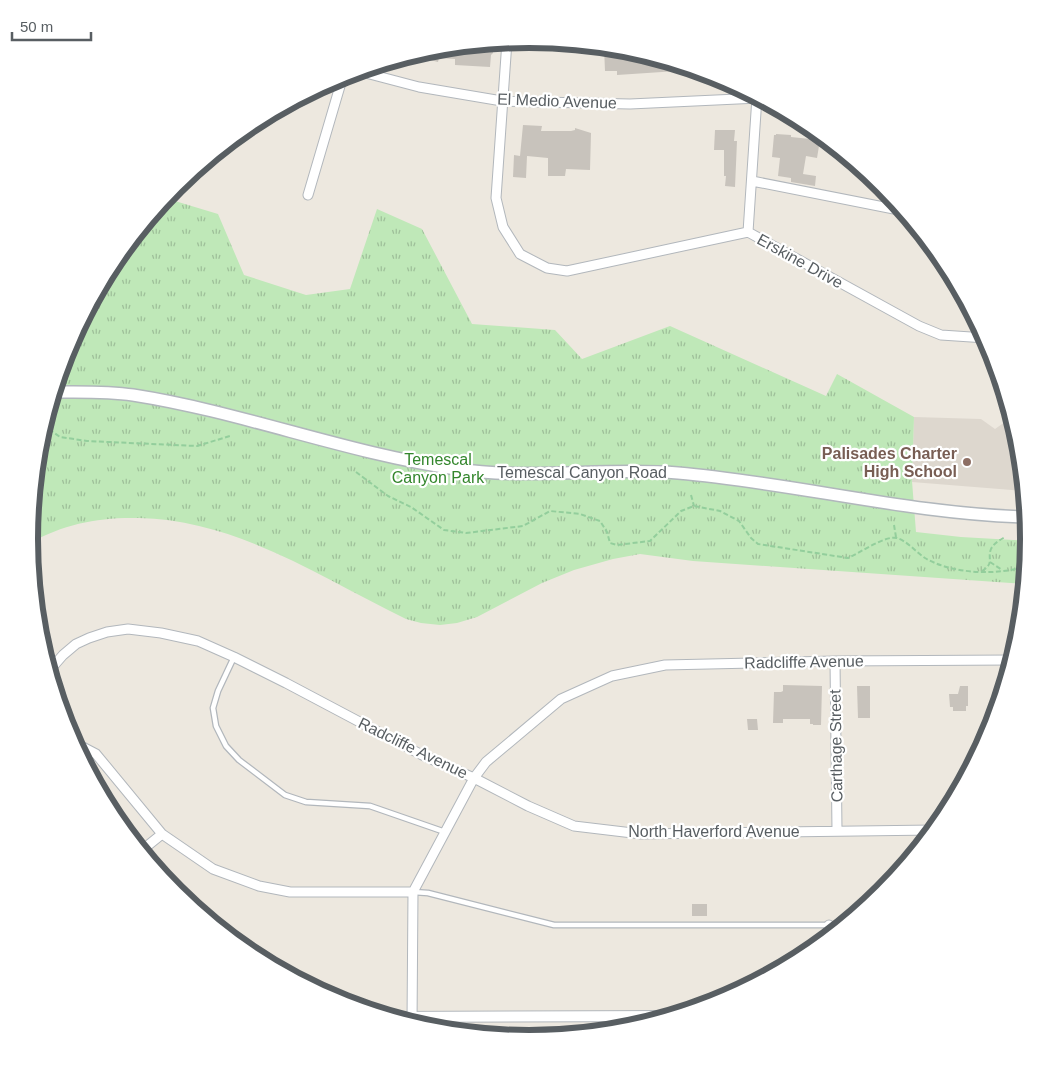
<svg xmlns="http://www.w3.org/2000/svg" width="1058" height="1079" viewBox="0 0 1058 1079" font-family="Helvetica,sans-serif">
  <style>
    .education { fill: #ddd7ce }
    .park { fill: url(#park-tufts) }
    .building { fill: #c8c3bc }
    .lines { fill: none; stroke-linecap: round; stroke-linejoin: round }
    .service-casing { stroke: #b2b7bc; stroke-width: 7 }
    .minor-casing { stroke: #b2b7bc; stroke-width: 11 }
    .tertiary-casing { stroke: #b2b7bc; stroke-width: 12 }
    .secondary-casing { stroke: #b1b7bc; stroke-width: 14 }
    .path { stroke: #93ce9c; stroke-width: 2; stroke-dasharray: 5 2.5; stroke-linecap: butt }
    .service { stroke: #fff; stroke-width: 4.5 }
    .minor { stroke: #fff; stroke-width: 9 }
    .tertiary { stroke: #fff; stroke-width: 10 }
    .secondary { stroke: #fff; stroke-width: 11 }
    .education-dot { fill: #8d6e63; stroke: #fff; stroke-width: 2 }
    .labels { text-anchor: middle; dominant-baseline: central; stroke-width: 4.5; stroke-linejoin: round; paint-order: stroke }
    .street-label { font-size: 16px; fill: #585e62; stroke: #fff }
    .education-label { font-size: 16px; font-weight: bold; fill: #785e54; stroke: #fff; text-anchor: end }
    .park-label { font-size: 16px; fill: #33862c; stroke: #fff }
    .rim { fill: none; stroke: #585e62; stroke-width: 6 }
  </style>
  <defs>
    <pattern id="park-tufts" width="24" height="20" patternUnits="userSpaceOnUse" patternTransform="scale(1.25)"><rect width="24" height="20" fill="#bfe8b8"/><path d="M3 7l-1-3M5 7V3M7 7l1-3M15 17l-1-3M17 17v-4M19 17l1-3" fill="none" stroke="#9ebf99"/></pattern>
  </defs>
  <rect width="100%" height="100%" fill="#ede8df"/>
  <path class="education" d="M914,417l67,2 14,10 17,-12 8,25 5,49 -113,-9z"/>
  <path class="park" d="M165,198l53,16 26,61 62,20 44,-6 27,-80 45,20 50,95 83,6 27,29 88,-33 156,70 11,-22 77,43 -2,64 4,51 45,5 68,4 -4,43 -332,-23 -53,-7 -27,5 -39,11 -32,13 -65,34 -20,6 -17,2 -19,-2 -15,-4c-86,-42 -169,-99 -267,-101 -41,-1 -74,6 -110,25l9,-101 29,-94 46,-87z"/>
  <path class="building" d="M492,43l1,10 -2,2 -1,12 -35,-2v-6l-16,-1 -1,4 -28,-7 22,-6z
    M604,47l23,2 50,15v7l-60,4v-4h-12z
    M523,125l19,1 -1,5h30l4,-1v-2l16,5 -1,37 -24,-1 -1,7h-17v-18l-21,-2 -1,22 -13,-1 1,-22 6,1z
    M715,130h20l-1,11h3l-2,46 -10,-1 1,-10h-2v-26h-10z
    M776,134l15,1v2l29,3 -3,18 -11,-2 -3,18 13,2 -1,10 -24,-4v-4l-13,-2 2,-18 -8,-1 2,-22h2z
    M783,685l39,1 -1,39h-8v-1h-3v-5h-27v4h-10l1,-31h7l2,-1z
    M857,686h13v32h-12z
    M960,686h8v20h-2v5h-13v-4h-3l-1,-13h9z
    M747,719h10l1,11h-10z
    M692,904h15v12h-15z"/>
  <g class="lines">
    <g class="service-casing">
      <path id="service" d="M234,657l-16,34 -5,17 3,18 10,20 13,14 46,35 21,7 64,4 75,26
        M413,892l15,1 126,32h275"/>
    </g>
    <g class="minor-casing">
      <path id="minor" d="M507,41l-11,157 7,29 17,27 27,14 20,3 181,-39 171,94 22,9 45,3
        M358,71l61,16 83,14 128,3 129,-6
        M752,181l152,30
        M308,195l35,-119
        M748,232l9,-135
        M835,661l2,169
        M49,671l14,-16 13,-11 13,-6 18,-6 21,-3 33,4 37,8 36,16 52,26 136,72 52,23 54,28 46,20 67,8 293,-4
        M73,742l23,12 66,80 51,35 46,17 31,6h123
        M141,851l21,-17
        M829,937v-12
        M412,1024l1,-132 61,-114 12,-16 75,-63 51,-23 53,-11 170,-4 178,-1"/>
    </g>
    <g class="tertiary-casing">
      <path id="tertiary" d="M387,1017l287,-1"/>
    </g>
    <g class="secondary-casing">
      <path id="secondary" d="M54,392c25,0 53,-1 79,3 109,17 213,58 323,74 73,11 149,-2 222,4 117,10 232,41 349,44"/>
    </g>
    <path class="path" d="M43,425l17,12 27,4 110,5 33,-10
      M356,472l32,24 23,11 33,23 22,3 57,-7 27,-15 30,3 20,7 7,11 3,11 7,2 33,-4 31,-30 13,-5 26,5 19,10 12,17 7,6 90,14c12,-5 37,-23 49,-20 10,3 19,14 28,20 27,16 72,18 102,8
      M691,495l3,11
      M894,525l2,12
      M990,562l12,8
      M982,571c13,-8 5,-12 9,-22 3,-6 9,-9 14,-12"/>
    <use href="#service" class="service"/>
    <use href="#minor" class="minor"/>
    <use href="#tertiary" class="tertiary"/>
    <use href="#secondary" class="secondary"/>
  </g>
  <circle class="education-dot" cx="967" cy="462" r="5"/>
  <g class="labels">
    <g class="street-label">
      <text transform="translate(557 101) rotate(2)">El Medio Avenue</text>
      <text transform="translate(800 261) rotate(29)">Erskine Drive</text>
      <text x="582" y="472">Temescal Canyon Road</text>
      <text transform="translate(804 662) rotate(-1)">Radcliffe Avenue</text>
      <text transform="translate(836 746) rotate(-91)">Carthage Street</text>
      <text transform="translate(413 748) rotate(26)">Radcliffe Avenue</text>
      <text x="714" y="831">North Haverford Avenue</text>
    </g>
    <g class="education-label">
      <text x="957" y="453">Palisades Charter<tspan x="957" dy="18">High School</tspan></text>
    </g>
    <g class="park-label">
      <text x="438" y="459">Temescal<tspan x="438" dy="18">Canyon Park</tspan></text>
    </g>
  </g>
  <path d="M0 0H1058V1079H0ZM38 539a491 491 0 1 1 982 0a491 491 0 1 1-982 0Z" fill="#fff" fill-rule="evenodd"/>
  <path class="rim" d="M38 539a491 491 0 1 1 982 0a491 491 0 1 1-982 0Z"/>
  <path d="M12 32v8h79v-8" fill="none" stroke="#585e62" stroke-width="2.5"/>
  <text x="20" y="32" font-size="15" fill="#585e62" stroke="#ffffff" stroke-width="4" paint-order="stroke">50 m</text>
</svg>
